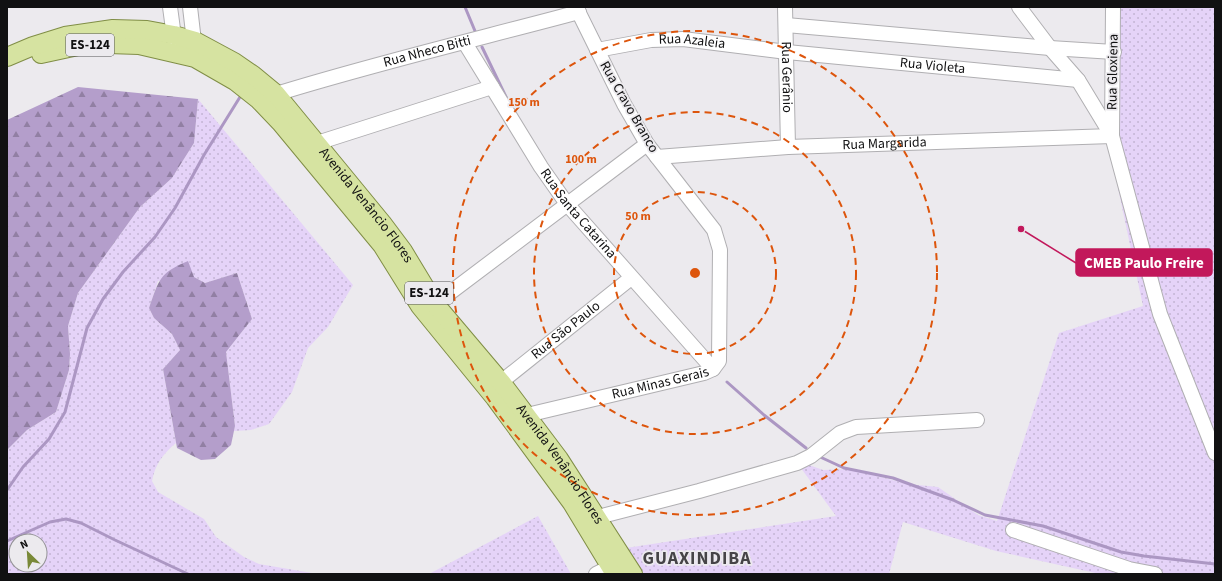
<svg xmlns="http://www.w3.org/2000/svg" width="1222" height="581" viewBox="0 0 1222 581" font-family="'Source Sans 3',sans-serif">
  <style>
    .grass { fill: url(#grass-dots); fill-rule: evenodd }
    .forest { fill: url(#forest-firs) }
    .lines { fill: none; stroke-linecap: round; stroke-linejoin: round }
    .stream { stroke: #ac97c3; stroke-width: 3 }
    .minor-casing { stroke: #b0afb2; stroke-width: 16 }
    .major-casing { stroke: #808e46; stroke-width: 20 }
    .minor { stroke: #fff; stroke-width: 14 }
    .major { stroke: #d6e3a1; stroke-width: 18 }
    .ring { fill: none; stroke: #dd550c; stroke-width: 2; stroke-dasharray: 7 5 }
    .labels { text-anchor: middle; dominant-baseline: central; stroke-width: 3.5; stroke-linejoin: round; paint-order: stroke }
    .shield { fill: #eceaee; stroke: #535254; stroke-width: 1 }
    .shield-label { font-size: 13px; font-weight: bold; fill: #111112 }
    .street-label { font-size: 14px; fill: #111112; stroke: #eceaee }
    .district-label { font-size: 18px; font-weight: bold; letter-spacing: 1px; fill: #464447; stroke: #eceaee }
    .centre { fill: #dd550c; stroke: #eceaee; stroke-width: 2 }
    .ring-label { font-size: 12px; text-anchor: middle; font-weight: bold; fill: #dd550c; stroke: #eceaee; stroke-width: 3.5; stroke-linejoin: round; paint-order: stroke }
    .leader { fill: none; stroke: #c2185b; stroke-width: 1.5 }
    .callout-dot { fill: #c2185b; stroke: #eceaee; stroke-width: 1.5 }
    .callout { fill: #c2185b; stroke: #c2185b; stroke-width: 1.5 }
    .callout-label { font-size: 15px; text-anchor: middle; font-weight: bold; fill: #fff }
  </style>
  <defs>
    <pattern id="grass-dots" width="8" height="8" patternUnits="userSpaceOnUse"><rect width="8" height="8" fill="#e5d3f8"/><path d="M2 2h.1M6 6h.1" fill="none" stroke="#c3b4d4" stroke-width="1.8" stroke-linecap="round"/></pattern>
    <pattern id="forest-firs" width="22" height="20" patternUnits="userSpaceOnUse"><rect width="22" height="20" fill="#b49ecb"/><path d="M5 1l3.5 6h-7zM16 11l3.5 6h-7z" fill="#917fa3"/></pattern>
  </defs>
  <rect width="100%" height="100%" fill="#eceaee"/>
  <path class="grass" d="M1106,7h109v567h-115l-104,-23 -93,-29 -14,52h-247l-16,-26 210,-32 -41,-56 28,10 26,-1 59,15 30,3 40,28 19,6 62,-188 84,-27 -32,-151z
    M198,99l155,186 -25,42 -20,21 -16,44 -23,32 -18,6 -17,1 1,-5 -9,-74 26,-33 -15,-46 -32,10 -11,-6 -36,4 -9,27 5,10 18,16 8,16 -17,19 13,74c-13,11 -21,21 -24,38l6,11 46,27 12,18 28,20 15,7 59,10h-311v-124l20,-20 29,-18 13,-42 1,-16 -2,-28 10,-33 62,-86 32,-29 22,-35zM16,541h24v24h-24z
    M538,516l33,58h-142z"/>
  <path class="forest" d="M78,87l120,12 -4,44 -22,35 -32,29 -62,86 -10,33 2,28 -1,16 -13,42 -29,18 -20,20v-330z
    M188,261l6,16 11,6 32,-10 15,46 -26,33 9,74 -4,19 -16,14 -14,1 -24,-12 -14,-79 17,-19 -8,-16 -18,-16 -5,-10c10,-28 10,-35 39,-47z"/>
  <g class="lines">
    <path class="stream" d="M465,7l10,24
      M482,47l25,52
      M727,382l37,33 42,33
      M818,456l26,12 49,10 60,22 32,15 58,11 78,26 23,4 71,8
      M7,490l16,-23 26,-28 16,-27 22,-84 16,-29 20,-27 32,-35 20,-29 29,-53 36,-58
      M7,541l43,-19 16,-3 15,4 34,17 73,34"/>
    <g class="minor-casing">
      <g id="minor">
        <path d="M170,7l5,37"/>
        <path d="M190,7l5,43"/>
        <path id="s1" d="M785,7l3,140"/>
        <path d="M1019,7l31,41 28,32 34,56"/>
        <path d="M1113,7l-1,129 48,178 55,139"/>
        <path d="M786,25l264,23 64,4"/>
        <path id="s2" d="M465,43l76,124 26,37 146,165"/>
        <path id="s3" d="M597,50l54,-10 32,-1 104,13 291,28"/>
        <path id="s4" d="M276,94c100,-31 202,-55 303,-82"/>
        <path d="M317,143l175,-56"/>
        <path id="s5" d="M657,157l131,-10 324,-11"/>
        <path d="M435,304l212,-160"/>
        <path id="s6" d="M501,382l130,-104"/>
        <path id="s7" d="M527,415l177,-42 9,-4 6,-8 1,-111 -6,-20 -67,-86 -23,-40 -48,-97"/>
        <path d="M598,517l101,-26 98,-28 14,-7 29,-23 16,-6 121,-7"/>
        <path d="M1013,530l116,39 26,5"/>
        <path d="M596,574l14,-7"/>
      </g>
    </g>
    <g class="major-casing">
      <g id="major">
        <path d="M41,54l37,-8 30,-2 31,1 56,13 40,23 24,19 22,23 101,122 38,61 75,92 77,105 43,71"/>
        <path id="s8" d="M7,57l26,-11 32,-10 48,-7 34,1 27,5 21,6 39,21 19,13 23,19 106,129 21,28 32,53 66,78 58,77 74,115"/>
      </g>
    </g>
    <use href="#minor" class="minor"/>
    <use href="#major" class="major"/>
  </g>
  <g class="ring">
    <circle cx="695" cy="273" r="81"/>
    <circle cx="695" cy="273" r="161"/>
    <circle cx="695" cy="273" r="242"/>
  </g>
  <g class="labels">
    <g class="shield">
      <rect x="66" y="34" width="48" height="22" rx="3"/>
      <rect x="405" y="282" width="48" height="22" rx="3"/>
    </g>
    <g class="shield-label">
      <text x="90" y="45">ES-124</text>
      <text x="429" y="293">ES-124</text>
    </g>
    <g class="street-label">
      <text stroke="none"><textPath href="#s3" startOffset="96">Rua Azaleia</textPath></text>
      <text stroke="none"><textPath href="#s4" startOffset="157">Rua Nheco Bitti</textPath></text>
      <text stroke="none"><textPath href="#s3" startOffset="338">Rua Violeta</textPath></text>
      <text transform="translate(1113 72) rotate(-89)">Rua Gloxiena</text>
      <text stroke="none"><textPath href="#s1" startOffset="70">Rua Gerânio</textPath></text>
      <text transform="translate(629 107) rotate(60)">Rua Cravo Branco</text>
      <text stroke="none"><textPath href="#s5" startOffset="228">Rua Margarida</textPath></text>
      <text stroke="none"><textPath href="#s8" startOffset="434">Avenida Venâncio Flores</textPath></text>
      <text stroke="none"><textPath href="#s2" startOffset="205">Rua Santa Catarina</textPath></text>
      <text stroke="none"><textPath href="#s6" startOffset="83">Rua São Paulo</textPath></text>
      <text stroke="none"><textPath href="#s7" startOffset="137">Rua Minas Gerais</textPath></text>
      <text stroke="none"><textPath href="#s8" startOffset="758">Avenida Venâncio Flores</textPath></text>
    </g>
    <g class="district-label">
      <text x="697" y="558">GUAXINDIBA</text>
    </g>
  </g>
  <circle cx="695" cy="273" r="6" class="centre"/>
  <g class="ring-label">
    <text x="524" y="106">150 m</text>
    <text x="581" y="163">100 m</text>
    <text x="638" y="220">50 m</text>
  </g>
  <path class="leader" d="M1021 229L1076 263"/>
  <circle class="callout-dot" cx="1021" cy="229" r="4"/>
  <rect class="callout" x="1076" y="249" width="136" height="27" rx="4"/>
  <g class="callout-label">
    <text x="1144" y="268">CMEB Paulo Freire</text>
  </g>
  <rect width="1222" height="581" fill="none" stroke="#111112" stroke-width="16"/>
  <g transform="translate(28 553) rotate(335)"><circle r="19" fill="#eceaee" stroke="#949396"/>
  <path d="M0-3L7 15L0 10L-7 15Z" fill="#798937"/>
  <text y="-6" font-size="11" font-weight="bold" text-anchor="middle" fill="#111112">N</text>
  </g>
</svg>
